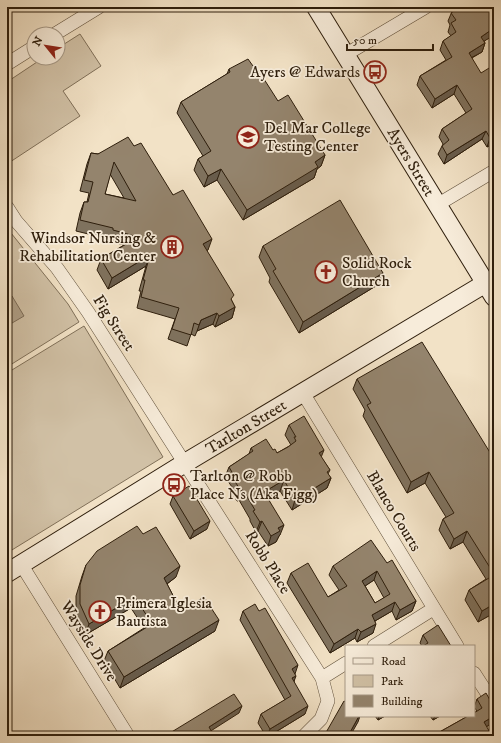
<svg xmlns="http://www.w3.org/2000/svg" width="501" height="743" viewBox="0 0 501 743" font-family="'IM FELL DW Pica',serif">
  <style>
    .green { fill: #d1c1a6; stroke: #807059 }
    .water { fill: #af9f87; stroke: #7b6b56 }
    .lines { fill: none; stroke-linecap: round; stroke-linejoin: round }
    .street-casing { stroke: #5f4f3a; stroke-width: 14 }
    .secondary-casing { stroke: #2e1e0c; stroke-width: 20 }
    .street { stroke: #f7ecda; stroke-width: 13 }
    .secondary { stroke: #f7ecda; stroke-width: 18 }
    .wall { fill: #7f725e; stroke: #2e1e0c; fill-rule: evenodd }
    .shaded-wall { fill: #685c4c; stroke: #2e1e0c }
    .building { fill: #94846d; stroke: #2e1e0c; fill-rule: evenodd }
    .labels { text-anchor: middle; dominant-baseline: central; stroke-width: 3.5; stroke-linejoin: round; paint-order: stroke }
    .poi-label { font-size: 16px; fill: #2e1e0c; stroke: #f7ecda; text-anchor: start }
    .street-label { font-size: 16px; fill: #2e1e0c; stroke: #f7ecda }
  </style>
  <rect width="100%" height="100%" fill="#f2e2c6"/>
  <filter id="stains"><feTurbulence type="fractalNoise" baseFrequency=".005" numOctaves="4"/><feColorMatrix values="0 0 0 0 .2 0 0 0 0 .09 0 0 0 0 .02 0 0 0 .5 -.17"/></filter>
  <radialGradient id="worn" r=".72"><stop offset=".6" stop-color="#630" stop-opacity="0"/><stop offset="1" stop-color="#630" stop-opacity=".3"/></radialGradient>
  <path class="green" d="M80,34l21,32 -38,25 17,25 -73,48v-82l36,-24h15v-10z
    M7,228l61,76 11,18 -72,45z
    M84,326l79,131 -156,96v-180z"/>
  <path class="water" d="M7,295l5,1 12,20 -17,10z"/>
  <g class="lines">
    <g class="street-casing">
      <path id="street" d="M55,34l44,-27
        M345,55l81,-48
        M7,64l27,-17
        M437,205l57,-34
        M7,207l9,14 41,47 31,44 234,366
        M303,393l154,253
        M21,564l107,172
        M374,646l59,-37
        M474,673l20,31
        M304,736l17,-17 7,-18 -6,-23 24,-15"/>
    </g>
    <g class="secondary-casing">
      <path id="secondary" d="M316,7l178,290
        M7,573l178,-110 301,-180"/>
    </g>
    <use href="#street" class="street"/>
    <use href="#secondary" class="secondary"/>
  </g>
  <path class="wall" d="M494,7v28l-10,6 1,2 -3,9 -10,6 22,85 -7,4 -5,-8 -38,25 -6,-10 5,-10 -4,-7 3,-8 24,-16 -12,-19 -22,14 -15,-23 3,-9 26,-16 -6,-10 3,-9 8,-5 -3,-4 2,-7 -2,-4 5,-12 13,1z
    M229,69l49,32 47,54 -4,11 -4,3 -3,9 -71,42 -26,-40 -13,7 -10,-17 4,-11 5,-3 -26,-43 4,-11 46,-28z
    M134,146l39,49 35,55h-2l29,57 -3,11 -17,9 -2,-3 -16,7 -2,5 -4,-2 -4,12 -19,-7 7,-20 -38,-11 4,-17h-2l7,-25 -38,23 -11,-19 4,-11 23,-14 -15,-4v-2l-33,-8 4,-18 4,-11h3l2,-9 -9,-2 7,-27 4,-11 7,1zM110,174l14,24 -19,-4z
    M263,246l120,27 -4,11 -80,49 -30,-51 1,-4 -11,-21z
    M357,379l137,80v154l-16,9 -13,-22 4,-10 17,-11 -23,-37 -13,7 -11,-19 4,-11 3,-2 -21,-34 -18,10 -44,-77 2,-6 -12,-21z
    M289,425l32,32 9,13 -2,4 3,4 -4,10 -35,22 -12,-19 -12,6 12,38 -1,1 -3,6 -8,4 -10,-15 -2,1 -6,-11v-2l-11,-19 -2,1 -7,-11 2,-3 -7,-10 4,-10 20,-13 2,-6 22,2 4,3 14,-8 -6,-10z
    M173,496l34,33 -17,10 -20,-35z
    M387,563l29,38 -4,10 -16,9 -4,-9 -17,10 -2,12 -16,9 -2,-4 -25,15 -43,-70 4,-10 37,24 11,-7 -10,-15 4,-9zM374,580l10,18 -9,5 -10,-17z
    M86,565l90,12 -9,7 14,27 34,20 -95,57 -16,-27 4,-10 36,-23 -13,-20 -46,27 -9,-20v-19l6,-20z
    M243,611l52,63 -1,8 11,32 -36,22h-3l-8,-13 3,-9 24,-14 -45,-80z
    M423,635l28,11h-29l-2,-3z
    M477,699l17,23 -8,5 6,9h-56v-2l41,-23 -3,-4z
    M375,716h10l-7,4z
    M430,716h10l-7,4z"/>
  <path class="shaded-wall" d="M494,28v7l-16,10 3,-8z
    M485,43l-3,9 -17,9 4,-8z
    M457,85l-3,9 -22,14 3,-9z
    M486,131l-4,8 -38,25 3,-9z
    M494,136v7l-7,4 3,-9z
    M325,155l-4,11 -4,3 -3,9 -71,42 4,-10 68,-48z
    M221,169l-4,11 -13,7 4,-11z
    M212,239l-4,11 -9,5 4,-11z
    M150,255l-4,11 -38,23 4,-11z
    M383,273l-4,11 -80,49 4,-11z
    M235,307l-3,11 -17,9 4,-11z
    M217,313l-4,11 -16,7 4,-11z
    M324,450l-4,10 -1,-7z
    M429,472l-4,11 -18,10 4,-11z
    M331,478l-4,10 -35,22 3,-10z
    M284,480l-4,11 -20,11 4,-10z
    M243,490l-4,10 -2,1 4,-10z
    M210,521l-3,8 -17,10 4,-8z
    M262,521l-4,10 -2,1 4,-10z
    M284,525l-4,10 -1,1 -3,6 -8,4 3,-10 7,-8z
    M467,531l-4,11 -13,7 4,-10z
    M180,566l-4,11 -16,12 4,-11z
    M377,571l-3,9 -15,10 3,-9z
    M135,597l-4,11 -46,27 4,-11z
    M416,601l-4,10 -16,9 4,-10z
    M395,602l-3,9 -24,14 4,-10z
    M494,604v9l-16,9 4,-11z
    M219,620l-4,11 -95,57 4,-11z
    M376,624l-3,9 -16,9 4,-10z
    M358,629l-3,9 -25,15 4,-9z
    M298,665l-3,9 -6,3 3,-8z
    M296,676l-3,8 -1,-6z
    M242,706l-3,7 -33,21 3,-7z
    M308,706l-3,8 -36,22h-2l3,-7z
    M359,716h1l-2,6 -8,14h-2z
    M379,716h6l-7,4z
    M435,716h5l-7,4z
    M494,716v6l-13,8 3,-8z"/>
  <path class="building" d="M457,7h8l1,3 5,-3h23v21l-13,9 4,6 -16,10 12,20 13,-8v71l-4,2 -4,-7 -39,24 -5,-9 7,-6 -7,-11 30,-20 -15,-24 -22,14 -15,-23 32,-19 -9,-16 13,-9 -5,-9 5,-3 -5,-7 3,-2 -1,-2z
    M248,59l5,7 2,-1 23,36 10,-6 37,60 -10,7 3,5 -71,43 -26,-41 -13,7 -10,-17 13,-8 -30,-49 49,-30 -1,-3z
    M128,137l6,9 7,-3 32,52 10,-5 29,49 -9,5 31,51 -3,4 4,8 -16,9 -2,-3 -16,7 -2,5 -5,-2 -3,12 -19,-6 7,-21 -38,-11 4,-17h-2l7,-25 -38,23 -11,-19 37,-22 -25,-7v-2l-33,-8 4,-18h4l5,-20 -9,-2 7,-27 7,1zM114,162l22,39 -31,-7z
    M340,200l43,73 -80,49 -30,-51 3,-2 -13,-23z
    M422,342l72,117v115l-27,-43 -13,8 -11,-20 11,-6 -25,-41 -18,10 -44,-77 4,-2 -14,-24z
    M304,416l20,34 -5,3 11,17 -3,2 4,6 -36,22 -11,-20 -20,12 20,33 -6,3 2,3 -9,5 -9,-15 -2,1 -7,-11 2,-1 -12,-20 -2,1 -7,-11 2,-1 -7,-12 24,-16 -2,-3 15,-9 7,11 2,-1 2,4 11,-6 8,-6 -2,-4h2l-7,-12z
    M189,486l21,35 -16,10 -21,-35z
    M137,526l6,8 13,-7 24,39 -16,12 17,33 23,-14 15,23 -95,57 -16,-26 44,-27 -17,-27 -46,27 -9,-20v-19l6,-20 11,-14z
    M371,540l16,23 5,-3 24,41 -16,9 -5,-8 -23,13 4,9 -15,8 -3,-3 -24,15 -43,-71 17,-10 20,34 19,-11 -14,-20zM377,571l13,23 -15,9 -13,-22z
    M494,575v29l-12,7 -13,-21z
    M255,604l4,7 6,-3 33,57 -6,4 4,7 -4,2 16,28 -38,23 -9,-15 30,-18 -48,-85z
    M438,625l13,21h-28l5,-3 -5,-8z
    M486,693l8,14v9l-10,6 8,14h-54l-2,-2 32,-18h6v-3l8,-5 -5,-9z
    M234,694l8,12 -33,21 5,9h-49z
    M344,701l2,1v14h13l-11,20h-24z"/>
  <defs>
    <g id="bus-ring" transform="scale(1.15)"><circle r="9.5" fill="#f7ecda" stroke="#8f2418" stroke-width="1.5"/><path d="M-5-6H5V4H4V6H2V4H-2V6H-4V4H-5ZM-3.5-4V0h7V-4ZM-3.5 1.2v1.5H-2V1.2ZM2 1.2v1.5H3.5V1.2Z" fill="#8f2418"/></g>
    <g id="university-ring" transform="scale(1.15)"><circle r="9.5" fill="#f7ecda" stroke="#8f2418" stroke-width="1.5"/><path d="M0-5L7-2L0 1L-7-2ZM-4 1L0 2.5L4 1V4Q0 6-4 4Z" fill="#8f2418"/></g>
    <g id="building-ring" transform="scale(1.15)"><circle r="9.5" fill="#f7ecda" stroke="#8f2418" stroke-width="1.5"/><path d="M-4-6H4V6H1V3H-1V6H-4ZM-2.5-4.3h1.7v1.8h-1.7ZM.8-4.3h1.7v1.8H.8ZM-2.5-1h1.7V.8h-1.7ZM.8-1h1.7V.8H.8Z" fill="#8f2418"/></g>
    <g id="church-ring" transform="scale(1.15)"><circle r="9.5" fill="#f7ecda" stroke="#8f2418" stroke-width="1.5"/><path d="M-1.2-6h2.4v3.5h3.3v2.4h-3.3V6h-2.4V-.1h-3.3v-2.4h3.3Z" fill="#8f2418"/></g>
  </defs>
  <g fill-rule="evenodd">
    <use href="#bus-ring" x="375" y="72"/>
    <use href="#university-ring" x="248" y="137"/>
    <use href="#building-ring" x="172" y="247"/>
    <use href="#church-ring" x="326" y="272"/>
    <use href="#bus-ring" x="174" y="485"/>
    <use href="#church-ring" x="100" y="612"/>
  </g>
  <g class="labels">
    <g class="poi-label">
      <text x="360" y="72" text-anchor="end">Ayers @ Edwards</text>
      <text x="264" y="128">Del Mar College<tspan x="264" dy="18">Testing Center</tspan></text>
      <text x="156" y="238" text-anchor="end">Windsor Nursing &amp;<tspan x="156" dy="18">Rehabilitation Center</tspan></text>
      <text x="342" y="263">Solid Rock<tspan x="342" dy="18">Church</tspan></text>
      <text x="190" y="476">Tarlton @ Robb<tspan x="190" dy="18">Place Ns (Aka Figg)</tspan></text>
      <text x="116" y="603">Primera Iglesia<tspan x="116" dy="18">Bautista</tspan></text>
    </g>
    <g class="street-label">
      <text transform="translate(411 162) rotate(59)">Ayers Street</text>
      <text transform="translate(114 323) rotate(57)">Fig Street</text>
      <text transform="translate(246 427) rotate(-31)">Tarlton Street</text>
      <text transform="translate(394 511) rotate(59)">Blanco Courts</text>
      <text transform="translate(268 562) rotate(58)">Robb Place</text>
      <text transform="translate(89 641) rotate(58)">Wayside Drive</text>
    </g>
  </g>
  <rect width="501" height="743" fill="none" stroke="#f2e2c6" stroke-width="24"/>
  <rect x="8" y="8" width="485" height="727" fill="none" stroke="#2e1e0c" stroke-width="2"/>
  <rect x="12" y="12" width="477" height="719" fill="none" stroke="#2e1e0c"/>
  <rect x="345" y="645" width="130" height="72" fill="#f7ecda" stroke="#a79a88"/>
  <rect x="353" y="658" width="20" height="6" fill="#f7ecda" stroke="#a79a88"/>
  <text x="381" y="665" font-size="12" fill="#2e1e0c">Road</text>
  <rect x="353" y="675" width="20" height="12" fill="#d1c1a6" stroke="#a79a88"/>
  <text x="381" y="685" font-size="12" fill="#2e1e0c">Park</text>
  <rect x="353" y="695" width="20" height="12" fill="#94846d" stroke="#a79a88"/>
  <text x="381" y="705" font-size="12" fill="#2e1e0c">Building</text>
  <g transform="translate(46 46) rotate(300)"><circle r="19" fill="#f7ecda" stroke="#a79a88"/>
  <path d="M0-3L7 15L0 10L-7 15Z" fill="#8f2418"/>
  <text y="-6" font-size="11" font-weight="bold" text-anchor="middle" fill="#2e1e0c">N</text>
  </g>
  <path d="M347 44v6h86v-6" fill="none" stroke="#2e1e0c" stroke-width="2"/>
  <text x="353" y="44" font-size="12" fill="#2e1e0c" stroke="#f7ecda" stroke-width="3" paint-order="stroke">50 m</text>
  <rect width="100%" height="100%" filter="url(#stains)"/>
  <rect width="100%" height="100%" fill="url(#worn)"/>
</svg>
